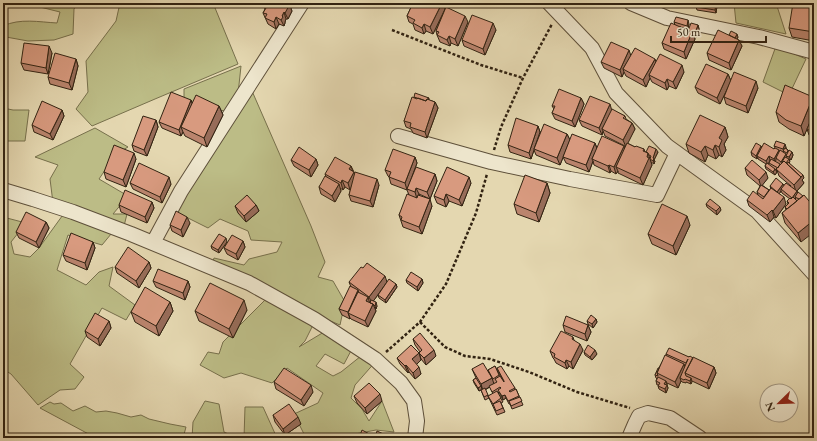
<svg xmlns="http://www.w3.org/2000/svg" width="817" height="441" viewBox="0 0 817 441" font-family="'EB Garamond',serif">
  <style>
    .green { fill: #bcbc86; stroke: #77704c }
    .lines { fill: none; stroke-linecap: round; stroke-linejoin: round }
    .street-casing { stroke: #5e503a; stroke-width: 16 }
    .path { stroke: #322312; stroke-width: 2.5; stroke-dasharray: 3 2; stroke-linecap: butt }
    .street { stroke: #ede5cc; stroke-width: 14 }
    .wall { fill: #ba846d; stroke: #322312 }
    .shaded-wall { fill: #976c59; stroke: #322312 }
    .building { fill: #d89a7f; stroke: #322312 }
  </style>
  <rect width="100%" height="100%" fill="#e4d7b0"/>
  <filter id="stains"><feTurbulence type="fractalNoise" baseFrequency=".005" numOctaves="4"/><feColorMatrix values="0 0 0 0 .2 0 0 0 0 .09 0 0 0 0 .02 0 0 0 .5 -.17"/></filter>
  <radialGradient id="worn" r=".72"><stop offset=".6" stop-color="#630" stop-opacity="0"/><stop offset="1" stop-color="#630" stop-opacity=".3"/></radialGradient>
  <path class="green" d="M24,3h54l-4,6 -1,25 -19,6 -26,1 -22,-4 -2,10h-1v-21c17,-8 36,-4 54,-3l3,-11z
    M120,3h93l25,61 -83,35 -63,27 -16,-17 12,-17 -2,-31 30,-40z
    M734,3h42l10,31 -50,-11z
    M776,46l30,13 -17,36 -26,-13z
    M241,66l-3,28 -11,18 -31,-10h-12v-13z
    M252,91l59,135 14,36 -7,15 15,4 12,21 -5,23 -130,-54 4,-13 30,7 5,-6 28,-7 5,-10 -31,-2 -3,-9 -28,-12 -12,9 -32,-16z
    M3,108l10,2h16l-4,31h-22z
    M95,128l33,19 -12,7 -17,25 29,17 -15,18h14l-3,12 -8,2 -14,17 -34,-10 -11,35 29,15 13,-13 14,-5 -4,19 26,19 -9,15 -24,-12 -32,56 14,13 -9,12 -15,1 -22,15 -27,-31 -8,-5v-152l23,6 -15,19 3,12 16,3 9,-9 26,-36 -12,-9 -3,-24 8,-14 -23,-8z
    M270,295l44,28 -9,18 -6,6 30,-18 24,18 -9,17 -19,-10 -9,12 17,10 8,-4 20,-16 16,4 -22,25 -4,13 11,11 7,12 13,-20 12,31 -18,-2 -21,4 -1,4h-48l-12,-24 24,-11 5,-10 -36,-25 -15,15 -31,-10 -17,5 -24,-13 8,-13 11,2 4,-12z
    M205,401l14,3 5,28 13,6h-45l1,-16z
    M50,402l4,2 7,-1 12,8 12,-5 11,6 10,-1 11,2 14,4 10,-2 8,4 21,5 16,3 -3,11h-87l-56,-30z
    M245,407h18l14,31h-33z"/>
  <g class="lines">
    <g class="street-casing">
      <path id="street" d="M549,3l43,45 24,45 51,53 90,65 57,63
        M631,3l36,15 92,19 55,15
        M398,136l93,26 79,17 87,16 20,-42
        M3,190l30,9 40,13 58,22 118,49 65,36 61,40 26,24 13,18 3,20 -2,17
        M153,243l28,-52 121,-188
        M629,438l6,-14 4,-8 9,-3 22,5 30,20"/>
    </g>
    <path class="path" d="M392,30l89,35 42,13
      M494,150l7,-23 22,-49 29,-54
      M420,322l25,25 20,9 25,3 39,13 48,20 53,16
      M386,352l34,-30 26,-38 30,-71 11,-39"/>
    <use href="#street" class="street"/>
  </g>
  <path class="wall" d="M413,3h30l2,6 23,13 -10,24 -7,-3 -1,3 -10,-4 -3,-7 -1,-4 9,-22 -12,25 -7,-3 -2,3 -9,-4 -2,-6 -4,-2 -2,-6z
    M683,3h33l1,3 -1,7 -19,-3 -1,-3v-3l-13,1z
    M814,5v36l-22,-4 -3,-9z
    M264,7l27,2 1,2 -4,8h-2l-1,3v1l-1,3 -5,-2 -3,5 -8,-5 -5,-11 2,-4z
    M674,22l15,2 -1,5 -8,-2 8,3 10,-5 1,4 -2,8 -3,-2 1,4 -9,20 -22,-10 -2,-6 13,-18z
    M496,30l-11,25 -21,-9 -2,-6z
    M729,35l9,2 -1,2 5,7 -11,24 -22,-10 -2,-7z
    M52,53l-4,21 -24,-4 -3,-7z
    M631,55l53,17 -8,17 -7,-3 -2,4 -15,-8 -2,-4 -4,9 -20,-11 -2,-4 -2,5 -18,-9 -3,-6z
    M76,59l2,7 -6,24 -22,-6 -2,-7z
    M728,74l3,7 27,7 -10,25 -22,-9 -2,-7 5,-12 -9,19 -22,-11 -3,-6z
    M414,97l15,1v2l6,2 3,6 -11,30 -14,-5 -2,-4 -5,-2 -2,-6 10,-23z
    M813,97l1,2v39l-5,-3 -2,-6 -3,7 -15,-7 -10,-7 -3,-10z
    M581,98l3,6 -9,23 -20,-8 -3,-6 2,-4 -2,-3z
    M191,100l1,4 27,2 4,9 -16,32 -22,-11 -2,-4 -2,4 -19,-8 -3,-6z
    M62,110l2,6 -11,24 -19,-8 -2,-7z
    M612,110l13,6 1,3 6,4 3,6 -8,14 8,4 9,2 1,3h13l-4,8 1,1 -1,3 -3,-2 -1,-1 2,4 -9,20 -25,-12v-2l-2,3 -5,-3 -1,2 -16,-8 -1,-4 -4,11 -23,-9 -3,-6 7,-17 -10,25 -24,-10 -2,-5 -3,9 -21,-7 -2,-7 30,-19 2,6 27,2 3,6 25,3 2,5h28v-2l-20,-10 -2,-5 -1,4 -20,-9 -3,-6z
    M156,120l2,7 -11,29 -13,-5 -2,-6z
    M725,127l3,10 -4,7 2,6 -4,7 -3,-2 -3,4 -8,-4 -3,7 -16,-9 -3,-9z
    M761,146l1,1 12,2 1,-1 -1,-2 12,1v1l3,3 3,1 1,3 -2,5 -2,-1 1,3 -1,1 15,15 -2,2 2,3 -7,8 1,2v-1l3,50 -16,-19 -3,-10 4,-3 -1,-3 3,-3 -1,-3 3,-2 -8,-6 -1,-2 -2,3 7,10 -10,14 -2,-1 -4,5 -21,-16 -2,-6 11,-5 -1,-3 3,-6 -13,-11 -2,-7 23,10 -6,7 7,5 2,-1 -1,-3 14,-1 7,1 -12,-10 -2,-6 -1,-1 1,3 -2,3 -9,-6 -1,-3 1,-2 -8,-5v-1l-1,1 -5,-3 -1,-4z
    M415,157l2,6 -5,13 23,-2 2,7 -7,18 -11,-5v1l13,11 -10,28 -19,-7 -4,-12 10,-20 -2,-5 -16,-6 -2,-7 -1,-1 -3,-6z
    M136,159l-10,28 -20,-8 -2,-7z
    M316,159l2,6 -7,12 -17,-11 -3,-6z
    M351,166l4,8 24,11 -6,22 -22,-6 -2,-6 2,-7 -1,2 -5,-3 -2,3 -3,-2 1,3 -6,11 -14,-8 -2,-7 7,-10 -1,-3z
    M130,183l41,1 -9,19 -29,-14z
    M471,183l-9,23 -13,-5 -3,6 -9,-4 -3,-7z
    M547,183l3,10 -11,29 -22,-8 -3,-10z
    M152,202l2,6 -7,15 -26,-11 -2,-7z
    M706,204l15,6 -4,5 -10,-8z
    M256,205l3,6 -13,11 -8,-9 -3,-7z
    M46,222l3,6 -10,20 -20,-10 -3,-6z
    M190,223l-7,14 -11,-6 -2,-6z
    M690,225l-14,30 -24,-11 -4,-10z
    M243,241l2,6 -7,13 -11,-6 -3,-6z
    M93,242l2,6 -8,22 -21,-9 -3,-6z
    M227,242l-8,11 -7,-4 -1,-3z
    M149,262l2,6 -12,20 -22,-15 -2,-6z
    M422,279l1,4 -5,8 -11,-8 -1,-3z
    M153,281h35l2,6 -5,13 -29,-13z
    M349,282h38l9,2 1,3 -11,16 -7,-5 -1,-3 -5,6 4,5 -1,3h-1l1,2 -8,16 -17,-8 -1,-1v1l-8,-4 -3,-6 12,-22z
    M170,302l3,9 -14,25 -24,-14 -4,-10z
    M247,310l-14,28 -34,-17 -4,-10z
    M596,319l1,3 -4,6 -5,-4 -1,-3z
    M109,321l2,7 -11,18 -13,-9 -2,-6z
    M563,325h25l3,7 -4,9 -22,-9z
    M573,337l1,3 9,10 -10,19 -4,-3 -2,3 -11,-6 -2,-4 -1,-1 -3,-7z
    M413,339l23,17 -10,9 -5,-6 -2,-6 1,-1 -5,-7z
    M584,352l13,2 -5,6 -7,-5z
    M419,353l2,7 -5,4 5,10 -6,5 -6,-7 -1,1 -8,-9 -3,-6z
    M666,354l23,3 25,10 2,6 -7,16 -17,-8 -1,3 -5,-2v1l-4,-1 -1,-1 -3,7 -11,-5v2l1,3 -2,5 -7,-4 -1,-3 1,-1h-2l-1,-4 1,-2 -1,-1 -1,-3 11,-20z
    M495,366l5,10 4,6 -7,-14 18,20v2l1,-1 7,16 -11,4 -2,-5h-1l-3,-6 -3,2 -4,-8 -1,1 5,9 -2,1 4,9 -8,3 -9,-19 5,-2 -3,-7 -5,3 4,8 -4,2 -4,-10 -2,1 -5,-8 -1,-3 3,-2 -4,-9 17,4 -1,-3z
    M274,382l39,10 -9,14 -28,-17z
    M354,396l28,5 -15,13 -10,-11z
    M273,415l28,9 -16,11 -10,-13z"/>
  <path class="shaded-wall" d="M288,3h6l-3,6 1,2 -4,8 -3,-6z
    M442,3h1l2,6 -12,25 -3,-7z
    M716,3l1,3 -1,7 -1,-3z
    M284,12l2,7 -1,3v1l-1,3 -3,-6 1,-4z
    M465,16l3,6 -10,24 -3,-7z
    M276,17l3,7 -3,5 -2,-7z
    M688,20l1,4 -1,5 -1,-3z
    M493,23l3,7 -11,25 -2,-6z
    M424,24l2,7 -2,3 -2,-6z
    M698,25l1,4 -2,8 -2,-4z
    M692,32l3,7 -9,20 -2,-7z
    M737,34l1,3 -2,4 -1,-3z
    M449,36l2,7 -1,3 -3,-6z
    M739,40l3,6 -11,24 -2,-7z
    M49,46l3,7 -4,21 -2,-6z
    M629,50l2,6 -8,13 1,3 -2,5 -2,-7z
    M76,59l2,7 -6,24 -3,-7z
    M655,59l2,6 -8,10 1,3 -4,9 -3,-7z
    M682,65l2,7 -8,17 -3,-7z
    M728,74l3,7 -11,23 -3,-6z
    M667,79l2,7 -2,4 -2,-7z
    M756,81l2,7 -10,25 -2,-7z
    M813,97l1,2v14l-10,23 -3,-10z
    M581,98l3,6 -9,23 -3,-6z
    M191,100l2,6 -12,21 2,5 -2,4 -2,-6z
    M435,102l3,6 -11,30 -2,-6z
    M610,104l2,7 -10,18 1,2 -1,4 -3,-7z
    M219,106l4,9 -16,32 -3,-9z
    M62,110l2,6 -11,24 -3,-6z
    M156,120l2,7 -11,29 -3,-6z
    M632,123l3,6 -9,18 -3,-7z
    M538,126l2,6 -6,17v1l-3,9 -2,-6z
    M725,127l3,10 -4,7 2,6 -4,7 -3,-10v-9z
    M567,134l3,6 -10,25 -3,-7z
    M595,143l2,6 -5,10 1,2 -4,11 -3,-7z
    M785,144l1,3 -2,5 -1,-3z
    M715,145l4,10 -3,4 -3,-9z
    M624,146l2,7 -10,14 2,4 -2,3 -2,-7z
    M705,146l3,9 -3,7 -4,-10z
    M761,146l1,3 -5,7 1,2 -1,1 -1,-3z
    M656,149l2,3 -4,8 1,1 -1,3 -1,-6z
    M779,150l1,4 -4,4v2l-1,2 -1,-3z
    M792,152l1,3 -2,5 -2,-3z
    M134,153l2,6 -10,28 -3,-7z
    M648,153l4,12 -9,20 -3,-7z
    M786,154l1,3 -5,8 -1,-3z
    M769,156l1,4 -2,5 -2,-4z
    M415,157l2,6 -10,27 -2,-7z
    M316,159l2,6 -7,12 -2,-7z
    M609,165l2,6 -1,2 -2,-7z
    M351,166l2,6 -4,-3z
    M775,169l2,3 -2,3 -2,-3z
    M354,172l2,6 -6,12 -2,-7z
    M766,172l2,6 -7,9 -2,-7z
    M435,174l2,7 -7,18 -3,-7z
    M803,175l1,3 -2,2 2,3 -8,9 -2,-7z
    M169,177l2,7 -9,19 -2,-6z
    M469,177l2,6 -9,23 -3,-6z
    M377,179l2,6 -6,22 -3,-6z
    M342,180l3,7 -2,3 -2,-7z
    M547,183l3,10 -11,29 -3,-9z
    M339,184l2,7 -6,11 -3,-6z
    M783,184l2,3 -4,2v2l-3,5 -1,-4z
    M416,188l3,6 -2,5 -2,-7z
    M797,191l1,4 -3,2 1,1 -3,3 -1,-3z
    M446,194l3,7 -3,6 -2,-7z
    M784,197l2,7 -10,14 -3,-7z
    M430,199l2,7 -10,28 -3,-7z
    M152,202l2,6 -7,15 -2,-6z
    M256,205l3,6 -13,11 -2,-6z
    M720,207l1,3 -4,5 -1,-4z
    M772,210l2,7 -4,5 -3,-7z
    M687,216l3,9 -14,30 -3,-9z
    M187,217l3,6 -7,14 -2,-7z
    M814,220v12l-13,10 -3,-9z
    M46,222l3,6 -10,20 -3,-6z
    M226,238l1,4 -8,11 -1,-3z
    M243,241l2,6 -7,13 -2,-6z
    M93,242l2,6 -8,22 -2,-7z
    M149,262l2,6 -12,20 -3,-7z
    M385,276l2,6 -15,21 -3,-6z
    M422,279l1,4 -5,8 -1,-4z
    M188,281l2,6 -5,13 -2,-7z
    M396,284l1,3 -11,16 -1,-3z
    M358,290l2,7 -12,16 2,5v1l-2,-7z
    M368,297l2,7 -4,-3z
    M244,300l3,10 -14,28 -4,-9z
    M170,302l3,9 -14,25 -3,-10z
    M376,302l1,4 -1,3 -1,-3z
    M373,304l3,7 -8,16 -3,-6z
    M596,319l1,3 -4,6 -1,-4z
    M109,321l2,7 -11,18 -2,-7z
    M588,325l3,7 -4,9 -2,-7z
    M580,344l3,6 -10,19 -2,-7z
    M434,350l2,6 -10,9 -2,-7z
    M595,350l2,4 -5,6 -2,-3z
    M419,353l2,7 -6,6 -3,-7z
    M566,360l3,6 -2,3 -2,-6z
    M684,364l2,6 -6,8 1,3 -3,7 -3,-6z
    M406,365l3,7 -1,1 -3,-7z
    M419,367l2,7 -6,5 -2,-6z
    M714,367l2,6 -7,16 -2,-6z
    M492,378l2,6 -11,7 -2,-7z
    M691,378l1,4 -1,2 -1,-3z
    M666,381l2,7 -2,5 -1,-4 -1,-5z
    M311,385l2,7 -9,14 -3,-6z
    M481,386l1,3 -3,2 -1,-3z
    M380,394l2,7 -15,13 -2,-6z
    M505,395l1,3 -3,2 -1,-4z
    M298,417l3,7 -16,11 -2,-6z"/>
  <path class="building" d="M266,3h22l2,1 -5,9 -1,-1 -2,4 1,1 -2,3 -5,-3 -2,5 -9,-4 2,-4 -4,-1 3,-5 -2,-1z
    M413,3h29l-12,24 -6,-3 -2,4 -9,-5 2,-3 -8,-4z
    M696,3h20l-1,7 -19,-3z
    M793,3h6l15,2v27l-25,-4z
    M446,7l19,9 -10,23 -6,-3 -2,4 -10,-5 2,-3 -3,-1z
    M472,15l21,8 -10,26 -21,-9z
    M676,17l12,3 -1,6 -13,-4z
    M671,23l21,9 -8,20 -22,-9z
    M691,23l7,2 -3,8 -7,-2z
    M718,30l21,10 -10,23 -22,-10z
    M731,31l6,3 -2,4 -6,-3z
    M611,42l18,8 -9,20 -19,-8z
    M24,43l25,3 -3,22 -25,-5z
    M635,48l20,11 -12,21 -20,-11z
    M55,53l21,6 -7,24 -21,-6z
    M660,54l22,11 -9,17 -6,-3 -2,4 -16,-8z
    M706,64l22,10 -11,24 -22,-11z
    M734,72l22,9 -10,25 -22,-9z
    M785,85l28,12 -12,29 -15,-6 -10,-8z
    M559,89l22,9 -9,23 -20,-8 3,-7h-3z
    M171,92l20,8 -12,30 -20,-8z
    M415,93l14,5 -1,1h-1l-1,2 -12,-4z
    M196,95l23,11 -15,32 -23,-11z
    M590,96l20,8 -11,24 -20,-8z
    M412,97l5,2 1,-1 8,3 1,-2 8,3 -10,30 -15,-5 1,-4 -7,-2z
    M42,101l20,9 -12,24 -18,-9z
    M612,109l13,7 -2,2 9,5 -9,17 -21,-11z
    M814,113v20l-7,-4z
    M700,115l25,12 -6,11 3,2 -3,7 -4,-2 -2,5 -8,-4 -4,6 -15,-8z
    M143,116l13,4 -12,30 -12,-5z
    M516,118l22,8 -9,27 -21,-8z
    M544,124l23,10 -10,24 -23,-9z
    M572,134l23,9 -9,22 -23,-8z
    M602,136l22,10 -10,21 -5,-2 -1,1 -16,-7z
    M776,141l9,3 -2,5 -9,-3z
    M627,143l8,4 1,-1 8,3 -1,2 5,2 -1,4 2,1 -9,20 -24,-11z
    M756,143l5,3 -5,10 -5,-4z
    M764,143l10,6 1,-1 4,2 -5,9 -5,-3 -3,5 -9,-5z
    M114,145l20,8 -11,27 -19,-8z
    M649,146l7,3 -3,9h1l-1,3 -3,-2 1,-3 -2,-1 -1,-2 -2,-1z
    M299,147l17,12 -7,11 -18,-10z
    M785,148l3,2 -1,3 -4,-2z
    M393,149l22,8 -10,26 -16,-6 2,-5 -6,-2z
    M780,150l6,4 -5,8 -5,-4z
    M789,150l3,2 -3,5 -3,-1z
    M335,157l16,9 -2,3 5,3 -6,11 -6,-3 -1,3 -16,-9z
    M785,157l4,2 -3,4 -2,-2 -1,1h-1z
    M771,159l9,5 -2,4 -9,-5z
    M752,160l14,12 -7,8 -14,-12z
    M784,161l17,16 -7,8 -18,-16z
    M788,162l15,13 -2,2 -14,-13z
    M139,163l30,14 -9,20 -30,-14z
    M767,163l8,6 -2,3 -8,-6z
    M416,167l19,7 -8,18 -11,-4 -1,4 -8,-3z
    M447,167l22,10 -10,23 -13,-6 -2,6 -10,-4z
    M355,172l22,7 -7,22 -21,-6z
    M525,175l22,8 -11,30 -22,-9z
    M325,176l14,8 -7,12 -13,-9z
    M776,178l7,6 -6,8 -7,-6z
    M786,183l11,8 -5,7 -11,-9z
    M761,185l8,5 -5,7 -7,-5z
    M771,188l13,9 -11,14 -1,-1 -5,5 -20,-15 6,-9 10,8z
    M125,190l27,12 -7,15 -26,-12z
    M798,192l5,4 -4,3 -4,-2z
    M407,194l10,4 1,-3 12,4 -11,28 -18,-7 1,-3 -3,-2z
    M247,195l9,10 -12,11 -9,-10z
    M804,195l10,12v13l-16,13 -16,-20z
    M793,197l4,4 -10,8 -2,-2 4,-4 -2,-2 3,-3 1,1z
    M710,199l10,8 -4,4 -10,-7z
    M662,204l25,12 -14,30 -25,-12z
    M176,211l11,6 -6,13 -11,-5z
    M26,212l20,10 -10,20 -20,-10z
    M71,233l22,9 -8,21 -22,-8z
    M219,234l7,4 -8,12 -7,-4z
    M232,235l11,6 -7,13 -12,-6z
    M128,247l21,15 -13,19 -21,-14z
    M367,263l18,13 -16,21 -20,-15 12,-15 2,1z
    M158,269l30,12 -5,12 -30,-12z
    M411,272l11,7 -5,8 -11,-7z
    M389,279l7,5 -11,16 -7,-5z
    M210,283l34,17 -15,29 -34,-18z
    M350,286l8,4 -10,22 -9,-3z
    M145,287l25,15 -14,24 -25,-14z
    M358,292l10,5 -2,4 7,3 -8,17 -17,-8z
    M371,300l5,2 -1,4 -2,-2 -3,-1z
    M95,313l14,8 -11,18 -13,-8z
    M591,315l5,4 -4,5 -5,-3z
    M566,316l22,9 -3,9 -22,-9z
    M561,331l12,6 -1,2 8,5 -9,18 -5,-2 -1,3 -11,-6 1,-3 -5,-3z
    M420,333l14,17 -10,8 -5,-5 3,-3 -9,-11z
    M411,345l8,8 -7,6 7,8 -6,6 -7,-8 -1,1 -8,-8z
    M588,345l7,5 -5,7 -6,-5z
    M669,348l20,9 1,-1 3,2 -8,15 1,3 5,2 -1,3 -5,-2 -1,1 -4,-2 8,-19 -2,4 -20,-9z
    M665,355l19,9 -9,18 -18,-9z
    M693,357l21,10 -7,16 -22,-10z
    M483,363l9,15 -11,6 -9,-15z
    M495,366l4,9 -6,4 -5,-9z
    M501,366l14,22 -6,3 1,1 6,-3 3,7 -11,5 -3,-6 -3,1 -4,-6 3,-2 -1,-1 -8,5 -3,-6 8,-4 -2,-3 5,-3 4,6v-1l-7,-13z
    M284,368l27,17 -10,15 -27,-18z
    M658,368h1l-2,5 1,3 -3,-1z
    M658,377l8,4 -2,3 3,1 -2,4 -7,-3 2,-3 -4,-2z
    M476,378l5,8 -3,2 -5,-8z
    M369,383l11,11 -15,14 -11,-12z
    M485,388l3,7 -4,2 -3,-7z
    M497,391l4,7 -8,6 -5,-8z
    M520,397l2,4 -11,5 -2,-5z
    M500,401l3,7 -7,3 -3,-7z
    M289,404l9,13 -15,12 -10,-14z
    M362,430l13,7 2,-6 15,7h-33z"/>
  <rect width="817" height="441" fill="none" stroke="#e4d7b0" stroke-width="16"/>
  <rect x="4" y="4" width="809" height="433" fill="none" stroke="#322312" stroke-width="2"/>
  <rect x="8" y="8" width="801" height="425" fill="none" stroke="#322312"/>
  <g transform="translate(779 403) rotate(247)"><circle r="19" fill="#ede5cc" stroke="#a29782"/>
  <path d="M0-3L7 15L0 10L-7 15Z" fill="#8f2418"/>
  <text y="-6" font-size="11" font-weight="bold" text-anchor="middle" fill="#322312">N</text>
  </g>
  <path d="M671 36v6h95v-6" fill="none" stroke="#322312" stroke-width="2"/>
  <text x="677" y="36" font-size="12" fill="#322312" stroke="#ede5cc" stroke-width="3" paint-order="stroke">50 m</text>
  <rect width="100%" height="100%" filter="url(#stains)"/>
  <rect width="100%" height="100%" fill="url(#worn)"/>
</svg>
